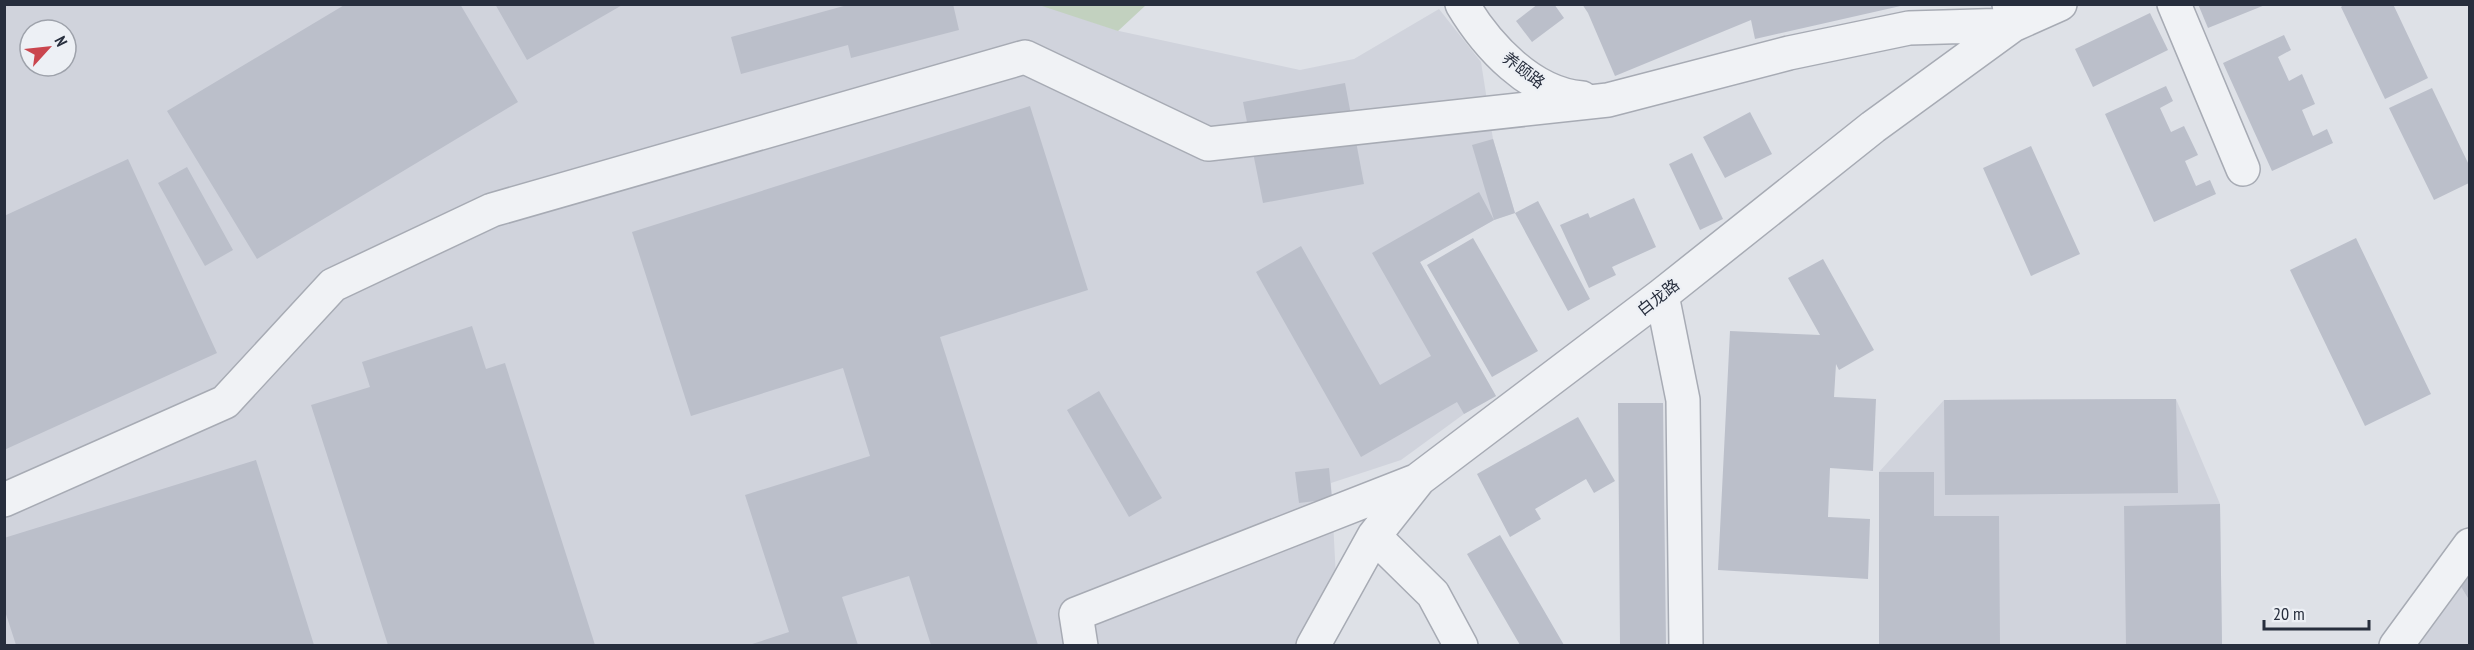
<svg xmlns="http://www.w3.org/2000/svg" width="2474" height="650" viewBox="0 0 2474 650" font-family="'PT Sans Narrow','Noto Sans SC',sans-serif">
  <style>
    .built { fill: #d0d3dc; fill-rule: evenodd }
    .green { fill: #c2d1bf }
    .building { fill: #bbbfca }
    .lines { fill: none; stroke-linecap: round; stroke-linejoin: round }
    .minor-casing { stroke: #a7abb4; stroke-width: 36 }
    .minor { stroke: #f0f2f5; stroke-width: 33 }
    .labels { text-anchor: middle; dominant-baseline: central; stroke-width: 4.5; stroke-linejoin: round; paint-order: stroke }
    .street-label { font-size: 16px; fill: #272e3d; stroke: #edf0f5 }
  </style>
  <rect width="100%" height="100%" fill="#dee1e7"/>
  <path class="built" d="M1039,4l80,27 181,39 54,-11 85,-50 42,53 12,77 22,74 -21,7 -74,42 76,134 -32,18 -63,46 -70,23 5,95 -31,67h-1300l-1,-640zM30,30h36v36h-36z
    M2176,399l44,105 2,141h-343v-173l65,-72z
    M2457,580l12,20v45l-60,1z"/>
  <path class="green" d="M1039,5h107l-28,26z"/>
  <path class="building" d="M346,4h114l58,98 -261,157 -90,-148z
    M495,4h129l-97,56z
    M851,4h102l6,26 -108,28 -3,-13 -107,29 -10,-37z
    M1538,4h16l10,14 -32,24 -16,-21z
    M1582,4h323v1l-150,34 -4,-19 -136,56 -27,-63z
    M2198,4h67v1l-57,23z
    M2345,4h48l35,74 -43,21 -44,-92z
    M2150,13l18,37 -75,37 -18,-38z
    M2284,35l7,15 -13,7 11,24 13,-7 13,30 -13,6 11,26 14,-7 6,14 -61,28 -49,-108z
    M1345,83l19,101 -101,19 -20,-101z
    M2166,86l7,15 -13,7 11,24 13,-6 14,29 -13,6 11,25 14,-6 6,14 -62,28 -49,-108z
    M2432,88l37,77v18l-35,17 -45,-92z
    M1030,106l58,184 -148,47 98,308h-107l-22,-69 -67,21 16,48h-109l40,-13 -44,-137 125,-39 -27,-88 -152,48 -59,-184z
    M1750,112l22,42 -47,24 -22,-41z
    M1493,139l22,74 -21,7 -22,-75z
    M2031,146l49,108 -49,22 -48,-108z
    M1692,153l31,66 -23,11 -31,-66z
    M128,159l89,194 -213,97v-234z
    M187,167l46,83 -28,16 -47,-83z
    M1479,192l15,28 -74,42 76,134 -32,18 -7,-12 -96,55 -105,-185 45,-26 79,139 51,-29 -59,-103z
    M1634,198l22,49 -44,20 4,8 -27,13 -29,-63 28,-12 2,5z
    M1538,201l52,98 -22,12 -53,-98z
    M1473,238l65,113 -46,26 -65,-112z
    M2356,238l75,156 -66,32 -75,-156z
    M1823,259l51,91 -35,20 -3,-6 -2,33 42,2 -3,72 -43,-3 -2,49 42,2 -2,60 -150,-9 12,-239 90,4 -32,-57z
    M472,326l14,43 19,-6 90,282h-207l-77,-240 59,-18 -8,-25z
    M1099,391l63,107 -33,19 -62,-107z
    M2176,399l2,94 -233,2 -1,-95z
    M1618,403h45l3,242h-46z
    M1578,417l37,64 -21,12 -8,-14 -51,30 6,10 -31,18 -33,-63z
    M256,460l58,185h-298l-12,-37v-70z
    M1329,468l3,31 -33,4 -4,-31z
    M1879,472h55v44h65l1,129h-121z
    M2220,504l2,141h-96l-2,-139z
    M1500,535l64,110h-44l-53,-91z
    M2469,573v27l-12,-20z"/>
  <g class="lines">
    <g class="minor-casing">
      <path id="minor" d="M1462,4c25,42 69,90 120,94
        M2174,4l69,165
        M1662,295l21,105 3,246
        M4,500l221,-98 108,-117 159,-75 533,-153 183,87 400,-44 181,-47 120,-25 104,-3 -4,-21
        M1374,536l59,58 28,52
        M1081,646l-5,-32 342,-134
        M1313,646l61,-110 45,-57 243,-184 211,-168 140,-102 47,-21
        M2396,646l74,-101"/>
    </g>
    <use href="#minor" class="minor"/>
  </g>
  <g class="labels">
    <g class="street-label">
      <text transform="translate(1524 70) rotate(37)">养颐路</text>
      <text transform="translate(1658 297) rotate(-38)">白龙路</text>
    </g>
  </g>
  <rect width="2474" height="650" fill="none" stroke="#272e3d" stroke-width="12"/>
  <g transform="translate(48 48) rotate(63)"><circle r="28" fill="#edf0f5" stroke="#9ea2ab" stroke-width="1.5"/>
  <path d="M0-4.5L10 22L0 15L-10 22Z" fill="#ca454e"/>
  <text y="-9" font-size="16" font-weight="bold" text-anchor="middle" fill="#272e3d">N</text>
  </g>
  <path d="M2264 620v9h105v-9" fill="none" stroke="#272e3d" stroke-width="3"/>
  <text x="2273" y="620" font-size="18" fill="#272e3d" stroke="#edf0f5" stroke-width="4.5" paint-order="stroke">20 m</text>
</svg>
